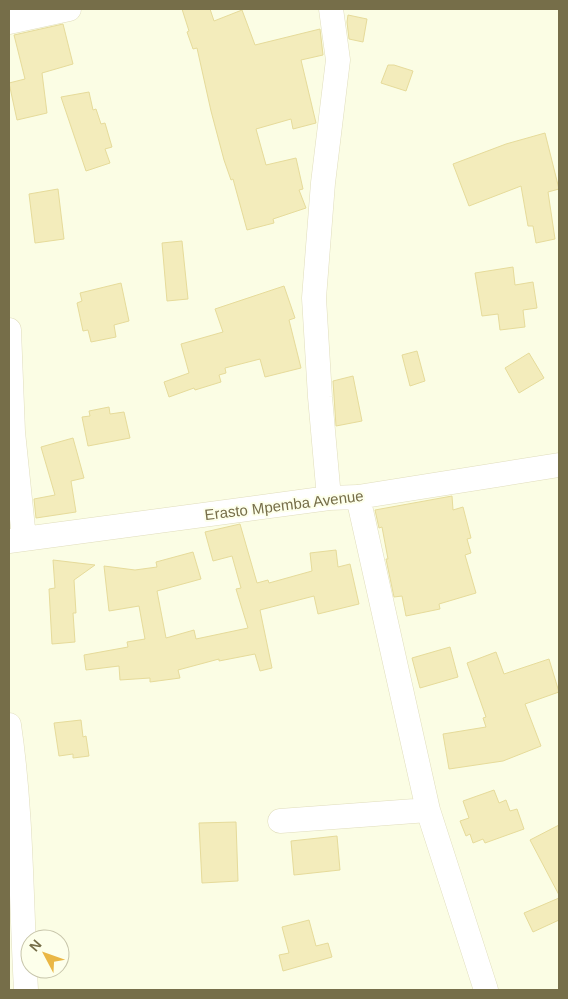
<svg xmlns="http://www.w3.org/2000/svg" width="568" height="999" viewBox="0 0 568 999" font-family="Arial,sans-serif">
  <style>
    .building { fill: #f3ecbb; stroke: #e6db9a }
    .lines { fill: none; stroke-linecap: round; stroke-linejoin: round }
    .street-casing { stroke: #e0ddbc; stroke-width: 25 }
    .street { stroke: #fff; stroke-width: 24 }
    .labels { text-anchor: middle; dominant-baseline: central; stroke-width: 4; stroke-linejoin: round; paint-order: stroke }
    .street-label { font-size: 15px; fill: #766e49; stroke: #fdffeb }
  </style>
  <rect width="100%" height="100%" fill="#fbfde4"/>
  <path class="building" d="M182,9h28l4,12 28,-11 13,35 65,-16 3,26 -22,5 15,63 -23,6 -2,-10 -35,10 10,36 30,-7 7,31 -4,1 7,18 -33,11 1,4 -27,7 -14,-51 -2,1 -7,-20 -13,-49 -14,-63 -4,1 -6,-17 2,-1z
    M348,15l19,4 -4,23 -14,-3 -2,-17z
    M63,24l10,40 -31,9 5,40 -30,7 -8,-37 16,-4 -11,-44z
    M388,65h6l19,6 -7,20 -25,-8z
    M89,92l4,18 3,-1 5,15 4,-1 7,24 -7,2 5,14 -24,8 -25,-74z
    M545,133l14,56 -11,3 7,47 -19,4 -3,-17h-5l-7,-40 -52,20 -16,-42 53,-20z
    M58,189l6,50 -29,4 -6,-49z
    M182,241l6,58 -21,2 -5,-58z
    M513,267l2,18 18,-3 4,26 -14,2 2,17 -25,3 -2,-16 -16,2 -7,-43z
    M121,283l8,38 -15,4 2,12 -25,5 -3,-12 -5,1 -6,-28 5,-2 -2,-8z
    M284,286l11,32 -6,2 12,48 -36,9 -5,-18 -35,9 1,5 -7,2 2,7 -26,8 -1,-2 -25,9 -5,-15 25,-9 -8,-29 42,-12 -8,-23z
    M417,351l8,30 -15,5 -8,-31z
    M529,353l15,25 -25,15 -14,-25z
    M353,376l9,45 -26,5 -3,-45z
    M109,407l1,7 14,-2 6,26 -42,8 -6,-29 8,-1 -1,-5z
    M73,438l11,40 -13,3 5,31 -40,6 -2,-19 21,-4 -14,-48z
    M452,496l1,14 10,-3 8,31 -4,1 4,14 -6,2 11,38 -37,11 1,5 -34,7 -4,-20 -8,1 -8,-38h2l-6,-32 -3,1 -4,-18z
    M240,524l17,59 11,-3 1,3 43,-12 -2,-18 26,-3 2,17 12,-3 9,40 -41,10 -4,-18 -54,14 12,58 -12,3 -5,-17 -36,7v-2l-41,11 2,8 -30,4v-4l-30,2 -1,-14 -33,4 -2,-15 44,-8 -1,-5 18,-3 -6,-33 -30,5 -5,-45 31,4 22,-3 -1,-5 37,-10 8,27 -44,12 9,47 28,-8 2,9 52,-11 -12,-39 5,-1 -9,-32 -19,5 -8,-29z
    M53,560l42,5 -21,15 2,33h-3l2,29 -23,2 -3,-55 6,-1z
    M450,647l8,30 -38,11 -8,-30z
    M496,652l8,22 45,-15 10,33 -34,12 16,42 -38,15 -54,8 -6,-35 43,-7 -3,-9 3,-1 -19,-54z
    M81,720l2,17 3,-1 3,20 -16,2v-4l-14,2 -5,-33z
    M494,790l5,13 7,-3 4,11 7,-2 7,20 -39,14 -2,-4 -10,4 -3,-9 -4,2 -6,-15 9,-3 -6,-17z
    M236,822l2,59 -36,2 -3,-60z
    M559,825v70l-29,-55z
    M337,836l3,34 -46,5 -3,-34z
    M559,898v22l-26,12 -9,-19z
    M309,920l7,26 12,-3 4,14 -49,14 -4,-16 10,-2 -7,-26z"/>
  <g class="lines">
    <g class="street-casing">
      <path id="street" d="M9,22l60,-13
        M9,330l4,102 11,106
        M358,497l70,313 58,180
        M329,498l-9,-101 -6,-99 9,-115 15,-123 -7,-51
        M9,541l320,-43 29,-1 201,-32
        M9,725c13,88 12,177 17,265
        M280,821l148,-11"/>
    </g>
    <use href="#street" class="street"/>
  </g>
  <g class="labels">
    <g class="street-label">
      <text transform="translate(284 505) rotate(-7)">Erasto Mpemba Avenue</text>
    </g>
  </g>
  <rect width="568" height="999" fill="none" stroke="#766e49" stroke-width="20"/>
  <g transform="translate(45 954) rotate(311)"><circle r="24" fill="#fdffeb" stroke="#c7c5aa"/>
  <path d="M0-4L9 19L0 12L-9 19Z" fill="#eab745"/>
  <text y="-8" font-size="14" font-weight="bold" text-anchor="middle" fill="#766e49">N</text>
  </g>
</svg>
